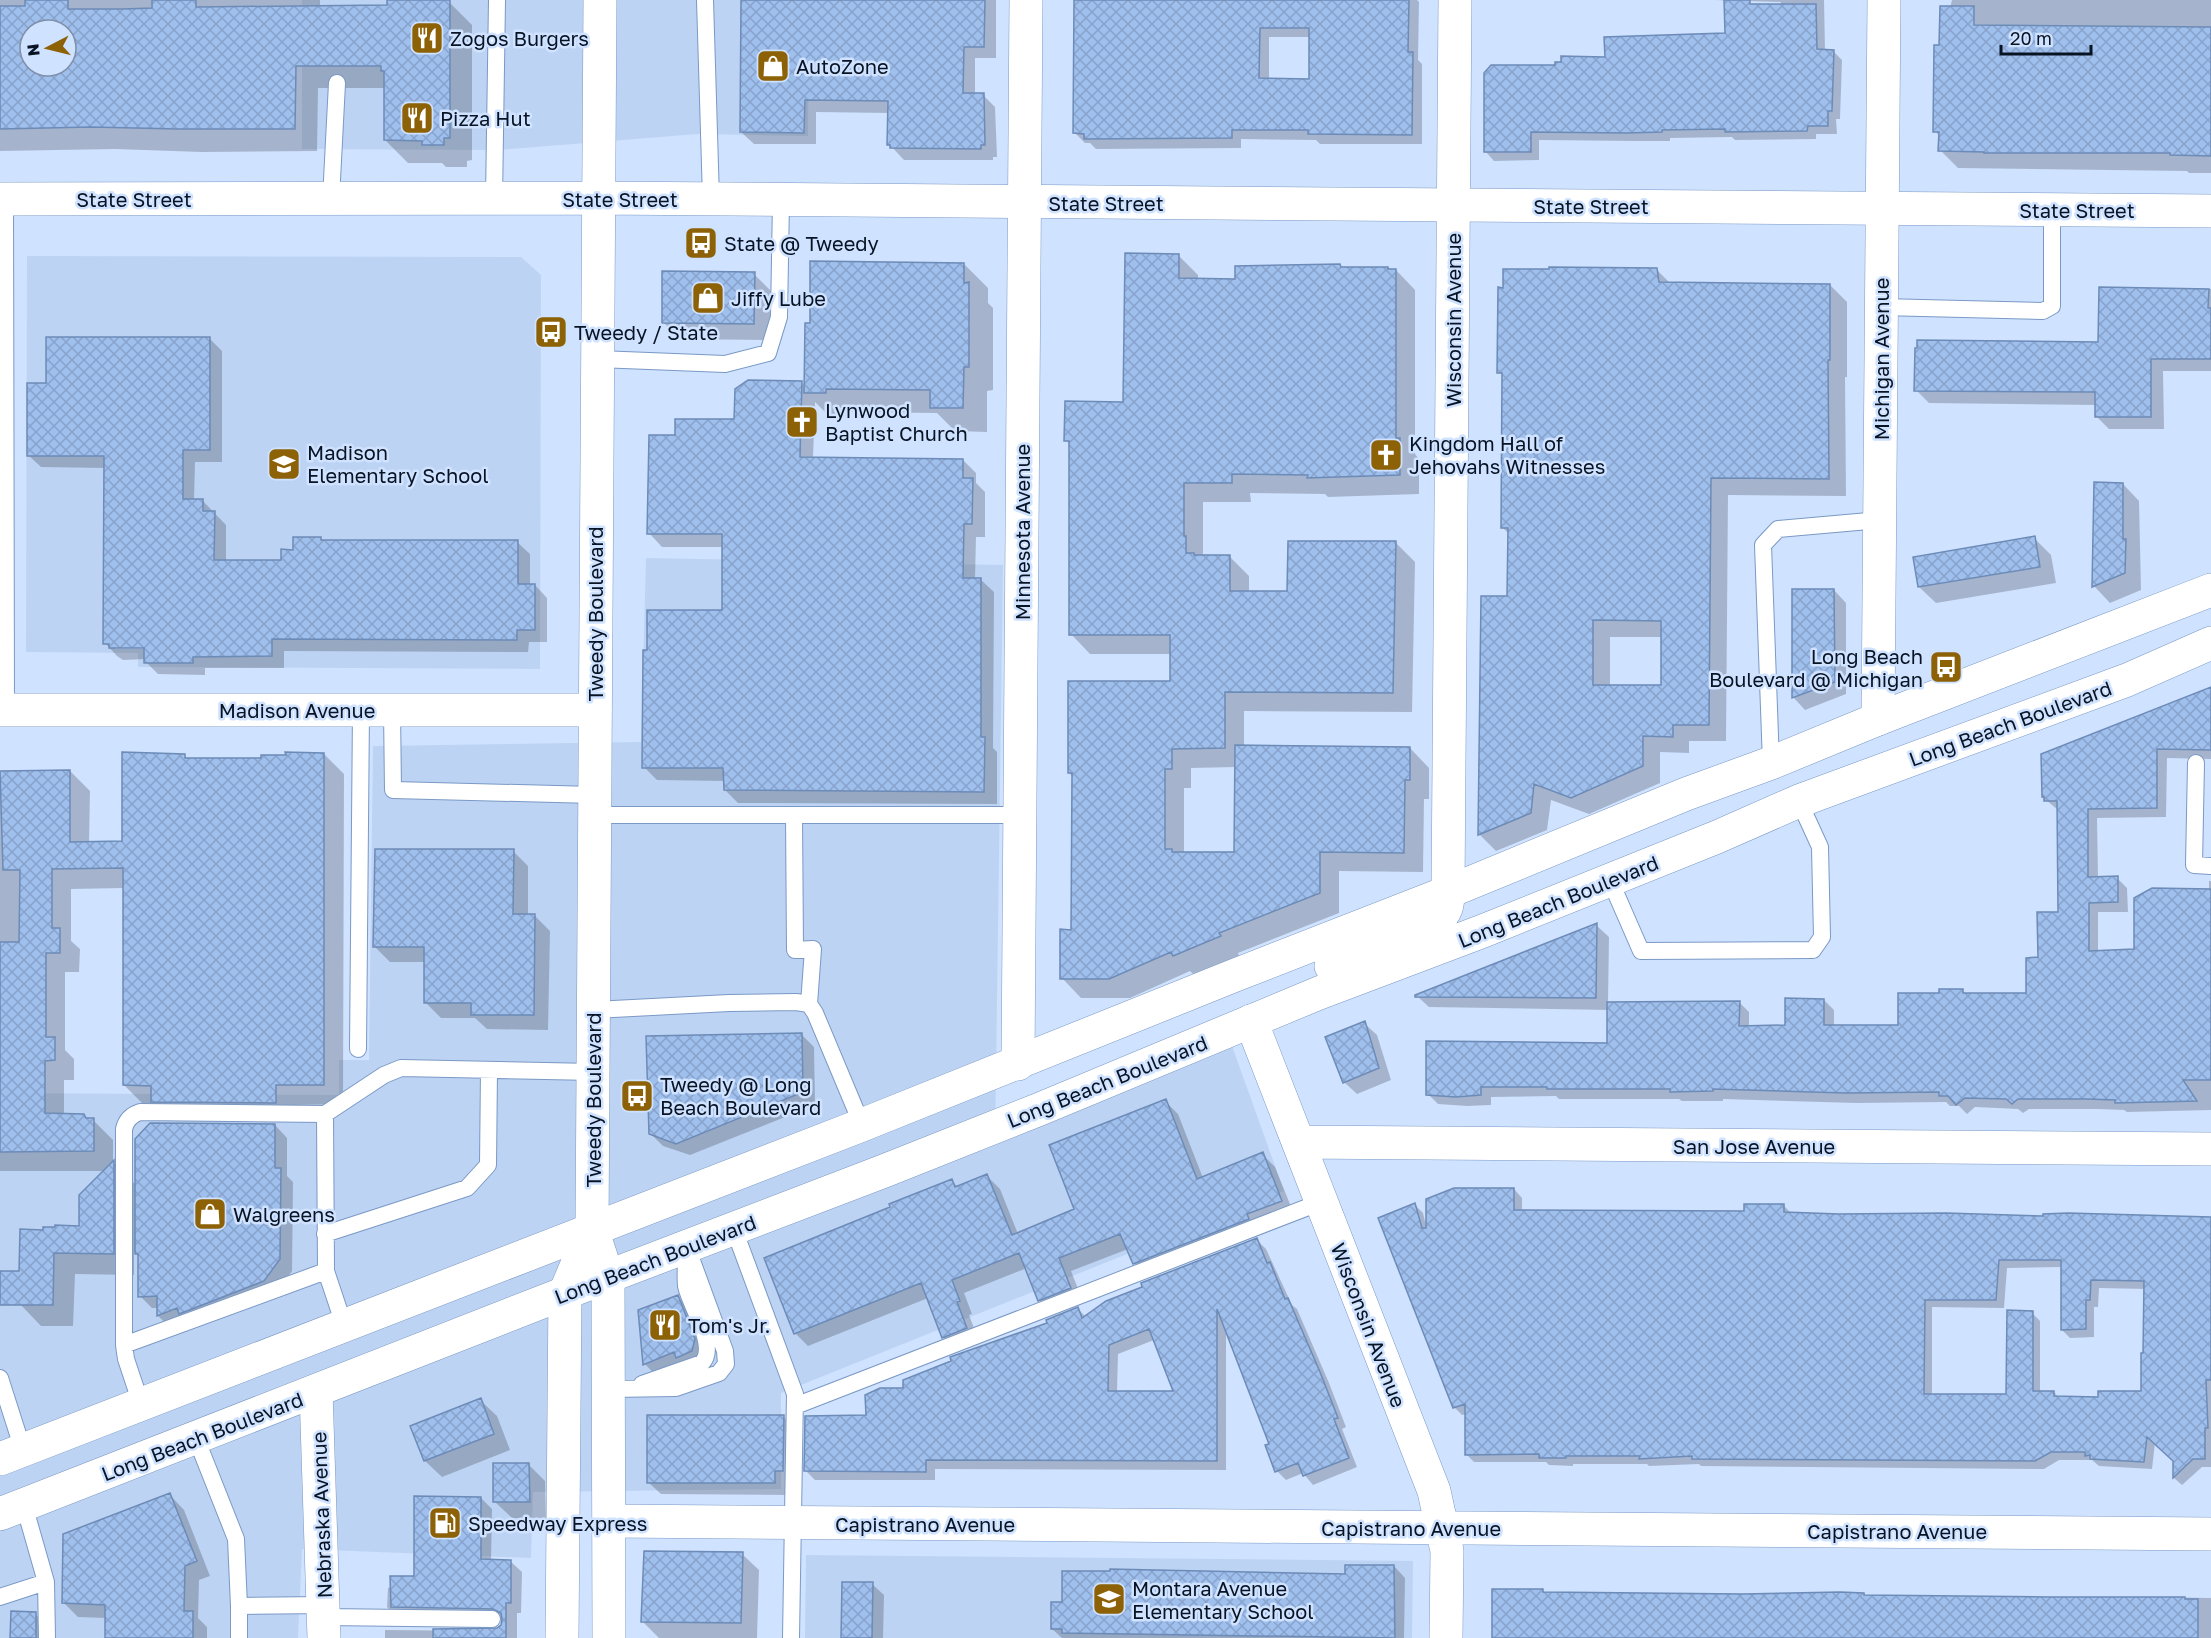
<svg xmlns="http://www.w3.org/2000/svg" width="2211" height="1638" viewBox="0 0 2211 1638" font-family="'Golos Text',sans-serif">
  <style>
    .built { fill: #bdd3f3 }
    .shadow { fill: #0003; fill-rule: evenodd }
    .building { fill: url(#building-cross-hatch); stroke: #6d8bb7; stroke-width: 1.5; fill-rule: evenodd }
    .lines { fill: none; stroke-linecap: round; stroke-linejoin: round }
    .lane-casing { stroke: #7a99c5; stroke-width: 18 }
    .street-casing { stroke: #7a99c5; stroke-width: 34 }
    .secondary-casing { stroke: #7a99c5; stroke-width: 34 }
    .primary-casing { stroke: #7a99c5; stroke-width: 34 }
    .lane { stroke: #fff; stroke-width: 16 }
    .street { stroke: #fff; stroke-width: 33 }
    .secondary { stroke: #fff; stroke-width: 33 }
    .primary { stroke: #fff; stroke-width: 33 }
    .labels { text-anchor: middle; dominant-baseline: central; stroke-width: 5; stroke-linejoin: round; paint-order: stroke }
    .poi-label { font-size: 20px; fill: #081323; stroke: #cfe2ff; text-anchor: start }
    .street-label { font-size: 20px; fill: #081323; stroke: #cfe2ff }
  </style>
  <defs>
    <pattern id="building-cross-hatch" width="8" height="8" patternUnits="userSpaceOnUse" patternTransform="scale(1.5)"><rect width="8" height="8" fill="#9fbfed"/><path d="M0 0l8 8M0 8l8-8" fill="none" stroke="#87a3cb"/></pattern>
  </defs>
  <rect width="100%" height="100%" fill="#cfe2ff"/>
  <path class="built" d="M302,0h507l-1,136 -111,-2 -198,16 -197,-1z
    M27,256l494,1 20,18 -1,394 -402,-2v-14l-112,-1z
    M646,558l357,7 -8,580 237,-99 52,145 -503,202v96l-248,3 -2,66 -229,-9 -4,89h-298v-545l339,2v-35h30l4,-314 268,-4z
    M806,1555l607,6 -1,77h-607z"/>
  <path class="shadow" d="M0,0h320v7l68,-1 61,-4 23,23v135l-5,1v6h-21l-4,-4h-34l-23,-23 1,-52h-68l-1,63 -115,1 -87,-3 -115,2zM30,30h36v36h-36z
    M743,0h253v58h-21v37h8l12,12 2,50h-4v3h-89l-15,-16v-31l-73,-1v32h-62l-13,-12z
    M1076,0h341l2,2 -1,58 4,4v80h-102l-4,-4 -75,-1v9l-145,1 -6,-6h-5l-10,-10zM1269,37h41v43h-41z
    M1713,0h111l1,51h8l9,9 -2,59h-4l1,15h-21v5l-81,1 -3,-3 -62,1v3h-34l-97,-1v20l-45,1 -8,-9 70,-85 50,-9 175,-23v-33z
    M1952,0h259v173h-22l-2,-2 -229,-3 -18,-18v-13l-5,-6 6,-85z
    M1178,255l20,20v5h39l105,-12h45l9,2 19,20v164l4,5v35l-91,3 -3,-3 -75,-1 1,9h-48v53l1,1 26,1 19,19v16l40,1 106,-51 20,20 -3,150 -168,-1v36l166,1 19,20v31h-5l-1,73 -84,-1v42l-101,40 1,3 -46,18 -3,-3 -60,27h-49l-19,-20 10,-47 1,-154 -4,-4 102,-91v-28h-81l-19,-20 -1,-189 -4,-5 58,-37zM1236,767l-1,87 -51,-1v-65h7v-20z
    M964,264l24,24v15l5,5v82l-6,1v41l-32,-1 -18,-18 -87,-1v4h-21l-14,-14 -2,56 150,2 13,13v10l9,9v45h-9l-1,42h5l14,13 -1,156 4,4v52l-259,-1 -13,-13v-9l-68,-1 -13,-13 5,-115 74,-41v-64h-61l-13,-14 27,-97 60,-15 66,-38 3,3 7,-62z
    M1656,269l15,15 159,1 17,17v75h-2l1,119 -118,-1 -2,246h-37v12l-29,-1v31l-71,31 -38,-14 -4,30 -51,21 -17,-17 29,-237 1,-63 -7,-7 2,-150 -5,-5zM1610,637h53l-1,50 -52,-1z
    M754,274l17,17 -1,49 -90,-1 -17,-17z
    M2101,289h110v82h-48l1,58h-55l-13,-13v-11l-167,-2 -13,-13 184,-47z
    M210,339l12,12v111h-27l-1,38h8l24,25v36h56l13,-10 25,-13 4,4h193l13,12v31h5l12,13v44h-18l-1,10 -244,-1v17h-79v7l-47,-1 -12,-12v-3l-23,1 -6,-4 -12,-13v-175l-64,-1 -13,-12 19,-70zM115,646h37v3h-37z
    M2123,484l16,17 2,89 -31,13 -16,-17z
    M2034,538l17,17 5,28 -120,20 -17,-16z
    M1834,590l12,13v91l-41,16 -12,-13z
    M2211,689v70l-44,-1 -1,59 -69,1 1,60h19l10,10 1,24h-30v40l38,-1 73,-61v-9h2v229l-84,2 -3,-2 -26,-1h-69l-6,4 -5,-4 -43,-2 -8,7 -8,-8h-9l-4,-4 -89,1 -134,-4v2h-41l-3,-2h-120l-3,-3 -65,1v8l-24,1 -29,-2 -10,-10 181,-50v-34l-180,-3 -12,-11 179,-71 13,12 -1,66 131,-1 10,10v15l38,-1 37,-26 10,10v17h66l40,-33 22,-4 5,5 61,-1 12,-35 20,-45 -2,-104 -12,-10z
    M324,754l20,20 -1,330 -48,1v17l-123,-1 -16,-16h-12l-20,-20v-197l-53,1v52l9,8 -1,23h-14v78l9,9v21h-10v35l29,5 20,20v22l23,23 139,-60 12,13v38l6,6 -1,89 -15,22 -106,35 -13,-12v-8h-6l-12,-12v-39l-6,-5v23l-59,-1 -2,52h-32l-21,-22 24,-73 36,-3 25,-57h-105v-398l70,-2 20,20 -1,52 34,-1 61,-86 5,4h73z
    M513,851l15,15v50h7l15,15 -2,99 -61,-1 -12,-11h-34l-15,-15 -1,-41h-35l-15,-15z
    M1364,1023l13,12 14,45 -34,14 -13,-12z
    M801,1034l13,13 1,58 -125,50 -27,-9 -13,-13z
    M1165,1101l13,13 25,64 59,-24 13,13 19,47 -147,62 -13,-13 -6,-14 -57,22 12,30 -31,12 -13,-13 -12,-32 -63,25 8,21 -3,1 10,26 -23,9 -13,-13 -15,-39 -120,48 -13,-13 97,-125 60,-27 6,6 29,-11 13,13 18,45 58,-24z
    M1514,1189l8,9v13l224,1 38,-6 8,8 419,4v249h-9l-20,18 -8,-7v-17l-19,-18 -3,26 -53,-3 -7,-6h-33l-15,9 -343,-3 -2,-2 -50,2 -2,-2h-74v2l-24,-1 -3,-3h-72l-8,-8v-40l-4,1 -8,-8 -39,-202 8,8 3,13zM2062,1267v63l8,8 24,-1v-30h4l1,-19 47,1 -3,103 -44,6h-40l-5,-6h-14v-71l-8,-8 -24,83h-76v-89l72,1 3,-40z
    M1257,1240l9,9 26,56 5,4 32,74 17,44 -4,2 15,38 -44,18 -10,-12 -17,7 -9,-9 -7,-26 -44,-116v141l-291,-1v11h-120l-9,-9 61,-54 38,-27 173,-81 8,8zM1154,1340l21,52h-58l1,-38z
    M677,1297l17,16 17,44 -50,24 -16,-17z
    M480,1400l17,16 13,34 -68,27 -17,-16 -13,-34z
    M784,1417l12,12 -9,66 -126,-1 -13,-12z
    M529,1465l16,16 1,37h-34l-17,-16z
    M170,1495l14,15 26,66 -11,4 -1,38 9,9v11h-101l1,-20 -29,-1 -14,-14z
    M481,1498l11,11 -1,52h19l12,11 -1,41h-4v25h-132v-8l107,1 10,-5 2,-7 -106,-1 -11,-11 1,-19 27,-10z
    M742,1554l17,16 -2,68h-98l-16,-16z
    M1394,1566l11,12 -1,60h-342l-10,-9z
    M872,1584l12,11 -1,43h-41z
    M1543,1591l2,2 198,3 121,-2 2,3 182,2 98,-2 65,1v40h-718z
    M35,1614l18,17v7h-41z"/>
  <path class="building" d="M25,0h43v9h55l29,-1v-8h44v7l191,-2v-5h63v138h-6v7h-22v-4l-38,-1v-69h-3v-5h-85l-1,63h-117l-87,-2 -91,2v-123h25zM30,30h36v36h-36z
    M741,0h244l-1,47h-20l-1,46h21l1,52h-4v4l-91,-1v-3h-3l1,-44 -83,-1 -1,33 -64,-1z
    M1074,0h335l-1,52h5l-1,83 -104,-1v-4h-76v8l-148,1v-5l-11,-1zM1260,28h49v51l-50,-1z
    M1724,0h26v4h66l1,45 17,1 -2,61h-4v15h-20l-1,5 -82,1v-3l-63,1v2l-36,1 -95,-1v20h-47v-79l7,-8h64v-3h6v-6l44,1 -1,-20 121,-4z
    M1940,6h34v19l237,2v129l-41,-1v-2h-186v-1l-46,-1 1,-19h-6l1,-87h5z
    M1125,253l54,1v24l56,1v-13l105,-2 1,3h47v2h8v169h4v37l-93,3 1,-3 -76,-1v9h-48v53h2v17h8v2h36v36h57l1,-50h108l-3,152 -168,-1v56l-53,1v20h-7v80h7v3h62l1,-107 175,2v33h-5l-1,73 -84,-1v41l-101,40 2,3 -48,20 -2,-4 -62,27h-49v-50l11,1 1,-157h-4v-92h102v-46h-101v-194h-5l1,-40 58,1z
    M810,261l154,2v20l5,-1v85h-5l-1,41h-33v-18l-104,-1v4h-22l1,-70h5z
    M1549,267l108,1 2,14 171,2v76h-2l1,119 -118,-1 -2,247h-36v12l-30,-1v30l-72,32 -37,-14 -3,29 -53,22 3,-239h26l1,-68h-7l1,-155h-5l1,-86 5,1v-19h46zM1593,620l68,1v64h-68z
    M662,271l93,1 -1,52 -92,-1z
    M2099,287l110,2 -1,19h3v51h-60v58h-56v-25l-181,-1 1,-43h2v-8l181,2z
    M46,337h164v113h-27v49h20v12h12l-1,49h67v-11l12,1v-13h28v3h197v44h17v46h-18v10l-245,-1v17l-79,1v6h-49v-15h-35v-4h-6l1,-188h-77v-73h19z
    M748,380l54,1 -2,76 163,2v19h10l-1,46h-8l-1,54h18v159h4l-1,55 -260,-2 -1,-22h-81l1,-118h4v-40h75v-76h-75l2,-99h26v-16h59l1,-30z
    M2094,482l29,1v56h3l-1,34 -33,14z
    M2035,536l5,31 -122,20 -5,-30z
    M1792,589h42l1,93 -43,16z
    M2211,687v63l-54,-1v59l-69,1v68l30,-1v26l-29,1v48l45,-2v-51l18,-10 59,1v191h-28l14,21 -82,2v-3l-28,-1h-69l-6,5 -6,-5 -41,-1 -9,7 -8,-9h-9v-4l-93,1 -133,-4v2l-43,1v-3h-123v-2h-66v8l-25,2 -30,-2v-54l181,2v-41l133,-1 -1,25 46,-1v-27l39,1v26h74v-32h41v-4h24v4h63v-35l12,-1 -1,-45h21l-1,-111h-13v-4h-2l-1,-43z
    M122,752l63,2v4h76v-3h25l-1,-3 39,1v332h-48v18l-125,-1v-16l-28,-1v-217l-71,1v59h8v25h-14v84h9v23l-10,1v52l39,1 2,4h8v33l-94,1v-210h19l1,-72h-17l-3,-99 70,-1v72l52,-1z
    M375,849h139l-1,65h22l-1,101h-63v-12h-47v-56h-51z
    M1597,923l-1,75 -181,-1v-2z
    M1365,1021l14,47 -36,15 -18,-46z
    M802,1033l1,59 -127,52 -27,-10 -3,-98z
    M1166,1099l31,80 66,-27 19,49 -35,13 2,5 -116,45 -13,-30 -61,24 12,30 -33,13 -19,-48 -67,27 8,21 -3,1 10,26 -25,10 -21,-55 -127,51 -30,-76 126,-51 -1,-3 63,-25 3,8 32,-13 25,61 62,-26 -25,-64z
    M150,1123l125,1v44h6l-1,91 -16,22 -85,33 -2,-6 -20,8v-20l-19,1v-43h-3v-115z
    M114,1160v94l-60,-1 -1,52h-53v-34h19l1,-42 23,1v-3h12v-2l24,1v-31z
    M1454,1188h60v22l230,1v-7h40v8l55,2 107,-1 97,3v-2l25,-1 143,4v163h-5l2,48h-3v31h-12l-20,19v-17l-26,-24 -3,25 -54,-3v-4l-5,1v-4h-34l-16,9 -343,-2v-3l-53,3 1,-3h-74v2h-27v-4l-74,1v-51l-12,4 -75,-190 37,-15 7,25h4v-29zM1999,1260h62v70l25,-1v-29h4l1,-20 53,1 -1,72h-2v38h-43v6l-44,-1v-5h-21v-80l-26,-1 -1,84h-82l1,-94h71z
    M1257,1238l10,25 3,-1 15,37 3,-1 32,74 18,46 -4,1 15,39 -46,18 -5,-13 -23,9 -10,-27 4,-1 -52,-135v152l-291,-1v12l-122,-1 1,-55 61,-1 -1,-20 15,-7h23v-8l48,-19 -1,-4 97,-34 -1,-3 32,-13 4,11 24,-17 36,-14 -1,-4zM1149,1329l24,62h-65l1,-46z
    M678,1295l17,44 -3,12 -16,7 -2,-6 -31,13 -5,-55z
    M481,1398l13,36 -70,27 -14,-35z
    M647,1415h137l-1,56h-8v12h-128z
    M493,1463h36l1,39h-37z
    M170,1493l27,68 -12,5 -1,45h9v27h-88v-33l-43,-2 1,-69z
    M414,1496l67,1v62l30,1v43h-5v35h-73v-9l64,-1 4,-3 1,-6 -1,-6 -8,-4 -102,-2 -1,-31h24z
    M644,1551l99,1 -2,71 -100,-1z
    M1345,1565h49l1,73 -333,-5v-4h-11v-27h11v-31h48v-2l235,5z
    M842,1582h31l-1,56h-31z
    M1492,1589h51v3l200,2 97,-2 24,1v2l184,2h137v2h13v39h-706z
    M11,1611l25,1v26h-26z"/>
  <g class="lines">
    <g class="lane-casing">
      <path id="lane" d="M705,0l6,199
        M5,199l1,511
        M331,199l6,-116
        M494,199l3,-199
        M1881,307l162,4 9,-5v-96
        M598,359l127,5 43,-11 11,-36 2,-117
        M392,710l1,80 201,5
        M1771,763l-8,-218 15,-16 102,-9
        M2196,763l-2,102 17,1
        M594,815h426
        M794,815l1,135 18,-1 -4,55
        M1610,880l31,71 172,-1 9,-13 -2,-90 -21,-46
        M594,1010l135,-7 67,-1 13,2 6,9 47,112
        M358,1049l3,-339
        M325,1114l1,157 18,54
        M734,1229l61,165 -4,244
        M325,1234l142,-46 21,-23 1,-95
        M124,1345l202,-74
        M0,1378l23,72
        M642,1384l60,-21c16,-17 -12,-57 -16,-77 -1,-9 0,-20 0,-29
        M610,1389l66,-1 43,-15 7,-9 -1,-13 -38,-104
        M141,1404l-15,-45 -2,-14v-216c2,-9 7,-14 16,-17l185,2 59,-39 17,-7 193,4
        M795,1406l526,-204
        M196,1438l40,101 3,67 85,-1
        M46,1582l1,56
        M0,1597l46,-15 -22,-77
        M324,1617l168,2
        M239,1638v-32"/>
    </g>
    <g class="street-casing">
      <path id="street" d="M0,710h595
        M1878,719l6,-719
        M1448,892l7,-892
        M1251,1021l183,470 13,60 -1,87
        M1018,1064l8,-1064
        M1298,1142l913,7
        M316,1391l8,247
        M610,1521l1601,13"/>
    </g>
    <g class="secondary-casing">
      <path id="secondary" d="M600,0l-8,1229 16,49 1,360
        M0,199l597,-1 1614,13
        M562,1638l3,-345 27,-64"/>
    </g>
    <g class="primary-casing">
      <path id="primary" d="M1331,966l105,-45c11,-9 12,-16 12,-29
        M0,1459l862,-334 376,-151 210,-82 238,-98 85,-31 107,-44 333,-129
        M0,1514l565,-221 319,-122 156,-62 279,-116 164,-62 234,-94 82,-36 328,-121 84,-37"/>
    </g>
    <use href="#lane" class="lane"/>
    <use href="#street" class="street"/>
    <use href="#secondary" class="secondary"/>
    <use href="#primary" class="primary"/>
  </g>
  <defs>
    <g id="restaurant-square" transform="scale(1.725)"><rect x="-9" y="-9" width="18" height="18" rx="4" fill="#8d6106" stroke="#cfe2ff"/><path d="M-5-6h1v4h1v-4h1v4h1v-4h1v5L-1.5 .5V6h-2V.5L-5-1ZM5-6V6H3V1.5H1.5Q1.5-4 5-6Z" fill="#fff"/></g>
    <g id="shop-square" transform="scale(1.725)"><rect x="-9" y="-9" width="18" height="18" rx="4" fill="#8d6106" stroke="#cfe2ff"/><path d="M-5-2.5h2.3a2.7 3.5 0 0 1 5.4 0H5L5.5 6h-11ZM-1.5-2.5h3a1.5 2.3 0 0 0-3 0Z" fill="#fff"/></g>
    <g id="bus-square" transform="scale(1.725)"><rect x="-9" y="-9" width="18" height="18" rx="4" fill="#8d6106" stroke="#cfe2ff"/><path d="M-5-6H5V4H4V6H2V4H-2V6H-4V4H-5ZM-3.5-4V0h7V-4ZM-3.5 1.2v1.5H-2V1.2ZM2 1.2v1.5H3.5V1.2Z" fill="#fff"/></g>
    <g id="church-square" transform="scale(1.725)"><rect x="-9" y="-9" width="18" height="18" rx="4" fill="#8d6106" stroke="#cfe2ff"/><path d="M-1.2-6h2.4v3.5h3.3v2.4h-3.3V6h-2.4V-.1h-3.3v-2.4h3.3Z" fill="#fff"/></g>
    <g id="school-square" transform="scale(1.725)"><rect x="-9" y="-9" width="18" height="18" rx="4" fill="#8d6106" stroke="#cfe2ff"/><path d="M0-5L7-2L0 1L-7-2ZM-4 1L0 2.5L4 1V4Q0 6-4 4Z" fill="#fff"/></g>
    <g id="fuel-square" transform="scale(1.725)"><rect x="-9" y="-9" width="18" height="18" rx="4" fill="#8d6106" stroke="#cfe2ff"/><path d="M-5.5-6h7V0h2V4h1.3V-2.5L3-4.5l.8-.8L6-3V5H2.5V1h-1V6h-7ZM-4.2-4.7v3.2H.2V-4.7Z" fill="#fff"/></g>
  </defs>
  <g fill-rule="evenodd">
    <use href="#restaurant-square" x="427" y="38"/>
    <use href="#shop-square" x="773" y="66"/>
    <use href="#restaurant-square" x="417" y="118"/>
    <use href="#bus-square" x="701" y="243"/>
    <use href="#shop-square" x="708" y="298"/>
    <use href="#bus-square" x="551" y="332"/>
    <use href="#church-square" x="802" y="422"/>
    <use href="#church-square" x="1386" y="455"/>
    <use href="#school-square" x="284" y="464"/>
    <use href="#bus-square" x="1946" y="667"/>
    <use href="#bus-square" x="637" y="1096"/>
    <use href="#shop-square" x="210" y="1214"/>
    <use href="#restaurant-square" x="665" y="1325"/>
    <use href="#fuel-square" x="445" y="1523"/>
    <use href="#school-square" x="1109" y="1599"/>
  </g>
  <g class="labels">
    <g class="poi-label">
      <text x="450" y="38">Zogos Burgers</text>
      <text x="796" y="66">AutoZone</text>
      <text x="440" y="118">Pizza Hut</text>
      <text x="724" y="243">State @ Tweedy</text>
      <text x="731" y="298">Jiffy Lube</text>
      <text x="574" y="332">Tweedy / State</text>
      <text x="825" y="410">Lynwood<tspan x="825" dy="23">Baptist Church</tspan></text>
      <text x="1409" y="443">Kingdom Hall of<tspan x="1409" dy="23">Jehovahs Witnesses</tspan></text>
      <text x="307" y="452">Madison<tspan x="307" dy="23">Elementary School</tspan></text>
      <text x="1923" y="656" text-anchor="end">Long Beach<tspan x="1923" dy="23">Boulevard @ Michigan</tspan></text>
      <text x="660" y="1084">Tweedy @ Long<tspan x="660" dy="23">Beach Boulevard</tspan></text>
      <text x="233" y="1214">Walgreens</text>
      <text x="688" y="1325">Tom's Jr.</text>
      <text x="468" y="1523">Speedway Express</text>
      <text x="1132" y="1588">Montara Avenue<tspan x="1132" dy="23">Elementary School</tspan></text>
    </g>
    <g class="street-label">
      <text x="134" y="199">State Street</text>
      <text x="620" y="199">State Street</text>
      <text x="1106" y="203">State Street</text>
      <text x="1591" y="206">State Street</text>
      <text x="2077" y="210">State Street</text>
      <text transform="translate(1453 320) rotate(-90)">Wisconsin Avenue</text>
      <text transform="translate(1881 359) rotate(-90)">Michigan Avenue</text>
      <text transform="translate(1022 532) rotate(-90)">Minnesota Avenue</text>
      <text transform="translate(595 614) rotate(-90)">Tweedy Boulevard</text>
      <text x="297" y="710">Madison Avenue</text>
      <text transform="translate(2010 723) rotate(-20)">Long Beach Boulevard</text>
      <text transform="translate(1558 901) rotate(-22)">Long Beach Boulevard</text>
      <text transform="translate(1107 1081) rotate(-22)">Long Beach Boulevard</text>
      <text transform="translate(593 1100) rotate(-90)">Tweedy Boulevard</text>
      <text x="1754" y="1146">San Jose Avenue</text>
      <text transform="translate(655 1259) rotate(-21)">Long Beach Boulevard</text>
      <text transform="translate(1369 1325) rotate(69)">Wisconsin Avenue</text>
      <text transform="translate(202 1436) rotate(-21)">Long Beach Boulevard</text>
      <text transform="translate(321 1515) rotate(-92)">Nebraska Avenue</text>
      <text x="925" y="1524">Capistrano Avenue</text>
      <text x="1411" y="1528">Capistrano Avenue</text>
      <text x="1897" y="1531">Capistrano Avenue</text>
    </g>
  </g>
  <g transform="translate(48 48) rotate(263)"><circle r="28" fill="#cfe2ff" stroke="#7f8fa7" stroke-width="1.5"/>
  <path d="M0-4.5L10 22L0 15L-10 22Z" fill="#8d6106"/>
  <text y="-9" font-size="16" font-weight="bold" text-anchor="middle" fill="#081323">N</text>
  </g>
  <path d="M2001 45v9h90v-9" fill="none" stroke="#081323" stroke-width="3"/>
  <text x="2010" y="45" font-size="18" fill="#081323" stroke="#cfe2ff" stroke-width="4.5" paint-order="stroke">20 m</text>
</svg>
